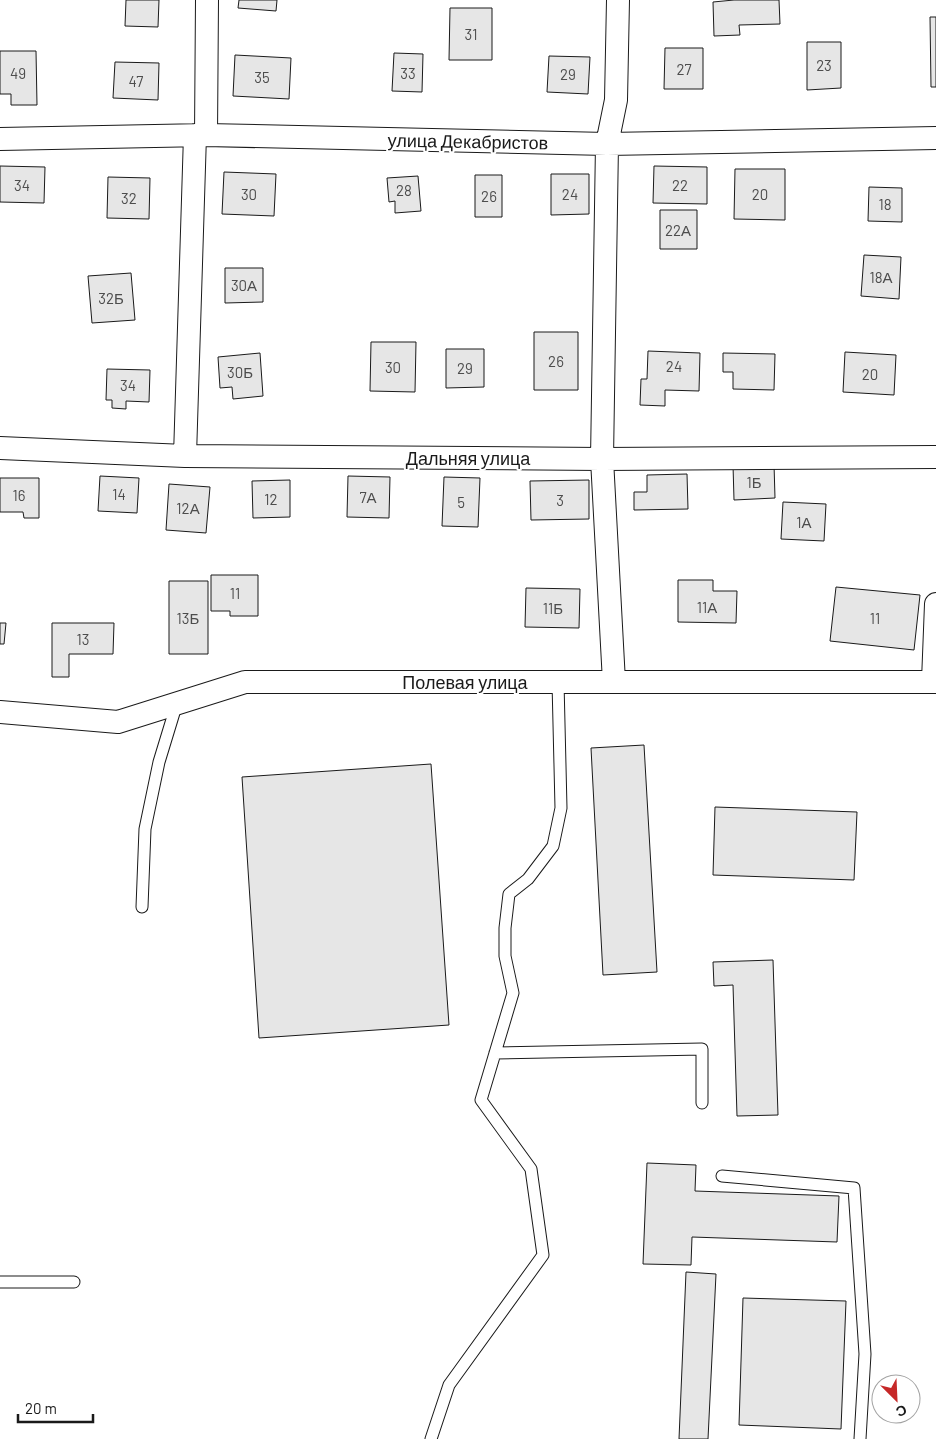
<svg xmlns="http://www.w3.org/2000/svg" width="936" height="1439" viewBox="0 0 936 1439" font-family="Barlow,sans-serif">
  <style>
    .building { fill: #e6e6e6; stroke: #1a1a1a }
    .lines { fill: none; stroke-linecap: round; stroke-linejoin: round }
    .lane-casing { stroke: #1a1a1a; stroke-width: 13 }
    .street-casing { stroke: #1a1a1a; stroke-width: 24 }
    .lane { stroke: #fff; stroke-width: 11 }
    .street { stroke: #fff; stroke-width: 22 }
    .labels { text-anchor: middle; dominant-baseline: central; stroke-width: 4; stroke-linejoin: round; paint-order: stroke }
    .number-label { font-size: 15px; fill: #4d4d4d }
    .street-label { font-size: 18px; fill: #1a1a1a; stroke: #fff }
  </style>
  <rect width="100%" height="100%" fill="#fff"/>
  <path class="building" d="M126,0h33l-1,27 -33,-1z
    M239,0h38l-1,11 -38,-3z
    M734,0h45l1,24 -41,1 1,10 -26,1 -1,-34z
    M450,8h42v52h-43z
    M930,17h6v70h-5z
    M807,42h34v46l-34,2z
    M665,48h38v41h-39z
    M0,51h36l1,54h-26v-11h-11z
    M394,53l29,1 -1,38 -30,-1z
    M235,55l56,3 -2,41 -56,-3z
    M549,56l41,1 -2,37 -41,-2z
    M115,62l44,1 -1,37 -45,-2z
    M0,166l45,1 -1,36 -44,-1z
    M654,166l53,1v37l-54,-1z
    M735,169h50v51l-51,-1z
    M224,172l52,2 -2,42 -52,-2z
    M551,174h38v40l-38,1z
    M475,175h27v42h-27z
    M418,176l3,35 -26,2v-12l-6,1 -2,-24z
    M108,177l42,1 -1,41 -42,-1z
    M869,187l33,1v34l-34,-1z
    M660,210h37v39h-37z
    M864,255l37,2 -2,42 -38,-3z
    M225,268h38v34l-38,1z
    M131,273l4,47 -43,3 -4,-47z
    M534,332h44v58h-44z
    M371,342h45l-1,50 -45,-1z
    M446,349h38v38l-38,1z
    M648,351l52,2 -1,38 -34,-1v16l-25,-1 1,-26h6z
    M845,352l51,3 -2,40 -51,-3z
    M260,353l3,43 -30,3 -1,-12 -12,1 -2,-31z
    M723,353l52,1 -1,36 -41,-1v-17h-10z
    M107,369l43,1 -1,32 -23,-1v8l-14,-1v-8h-6z
    M774,464l1,34 -41,2 -1,-35z
    M687,474l1,35 -54,1v-18h13v-17z
    M100,476l39,2 -2,35 -39,-2z
    M348,476l42,1 -1,41 -42,-1z
    M444,477l36,1 -2,49 -36,-1z
    M0,478h39v40h-15l-1,-6h-23z
    M290,480v37l-37,1 -1,-37z
    M589,480v39l-58,1 -1,-39z
    M169,484l41,3 -4,46 -40,-3z
    M783,502l43,2 -2,37 -43,-2z
    M211,575h47v41h-28v-5h-19z
    M678,580h35v11h24l-1,32 -58,-1z
    M169,581h39v73h-39z
    M836,587l84,8 -6,55 -84,-9z
    M526,588l54,1 -1,39 -54,-1z
    M0,623h6l-2,21h-4z
    M52,623h62l-1,31h-44v23h-17z
    M644,745l13,227 -54,3 -12,-227z
    M431,764l18,261 -190,13 -17,-261z
    M715,807l142,5 -3,68 -141,-5z
    M773,960l5,155 -41,1 -4,-131 -19,1 -1,-24z
    M647,1163l49,2 -1,26 144,5 -2,46 -145,-5 -1,28 -48,-1z
    M686,1272l30,2 -8,165h-29z
    M743,1298l103,3 -5,128 -102,-4z"/>
  <g class="lines">
    <g class="lane-casing">
      <path id="lane" d="M142,907l3,-78 14,-67 18,-59
        M495,1053l207,-4v54
        M722,1176l132,12 11,166 -5,85
        M0,1282h74
        M431,1439l18,-54 94,-130 -12,-86 -50,-69 32,-107 -8,-37v-28l4,-34 19,-15 25,-33 8,-38 -3,-126"/>
    </g>
    <g class="street-casing">
      <path id="street" d="M206,135l1,-135
        M0,139l206,-4 401,9 329,-6
        M0,448l185,8 417,3 334,-2
        M185,456l10,-321
        M933,681l3,-77
        M614,682l-12,-223 5,-315 9,-44 2,-100
        M0,712l118,10 127,-40h691"/>
    </g>
    <use href="#lane" class="lane"/>
    <use href="#street" class="street"/>
  </g>
  <g class="labels">
    <g class="number-label">
      <text x="471" y="34">31</text>
      <text x="824" y="65">23</text>
      <text x="684" y="69">27</text>
      <text x="18" y="73">49</text>
      <text x="408" y="73">33</text>
      <text x="568" y="74">29</text>
      <text x="262" y="77">35</text>
      <text x="136" y="81">47</text>
      <text x="22" y="185">34</text>
      <text x="680" y="185">22</text>
      <text x="404" y="190">28</text>
      <text x="249" y="194">30</text>
      <text x="570" y="194">24</text>
      <text x="760" y="194">20</text>
      <text x="489" y="196">26</text>
      <text x="129" y="198">32</text>
      <text x="885" y="204">18</text>
      <text x="678" y="230">22А</text>
      <text x="881" y="277">18А</text>
      <text x="244" y="285">30А</text>
      <text x="111" y="298">32Б</text>
      <text x="556" y="361">26</text>
      <text x="674" y="366">24</text>
      <text x="393" y="367">30</text>
      <text x="465" y="368">29</text>
      <text x="240" y="372">30Б</text>
      <text x="870" y="374">20</text>
      <text x="128" y="385">34</text>
      <text x="754" y="482">1Б</text>
      <text x="119" y="494">14</text>
      <text x="19" y="495">16</text>
      <text x="368" y="497">7А</text>
      <text x="271" y="499">12</text>
      <text x="560" y="500">3</text>
      <text x="461" y="502">5</text>
      <text x="188" y="508">12А</text>
      <text x="804" y="522">1А</text>
      <text x="235" y="593">11</text>
      <text x="707" y="607">11А</text>
      <text x="553" y="608">11Б</text>
      <text x="188" y="618">13Б</text>
      <text x="875" y="618">11</text>
      <text x="83" y="639">13</text>
    </g>
    <g class="street-label">
      <text transform="translate(468 141) rotate(1)">улица Декабристов</text>
      <text x="468" y="458">Дальняя улица</text>
      <text x="465" y="682">Полевая улица</text>
    </g>
  </g>
  <g transform="translate(896 1399) rotate(156)"><circle r="24" fill="#ffffff" stroke="#a3a3a3"/>
  <path d="M0-4L9 19L0 12L-9 19Z" fill="#c62828"/>
  <text y="-8" font-size="14" font-weight="bold" text-anchor="middle" fill="#1a1a1a">С</text>
  </g>
  <path d="M18 1414v8h75v-8" fill="none" stroke="#1a1a1a" stroke-width="2.5"/>
  <text x="25" y="1414" font-size="15" fill="#1a1a1a" stroke="#ffffff" stroke-width="4" paint-order="stroke">20 m</text>
</svg>
